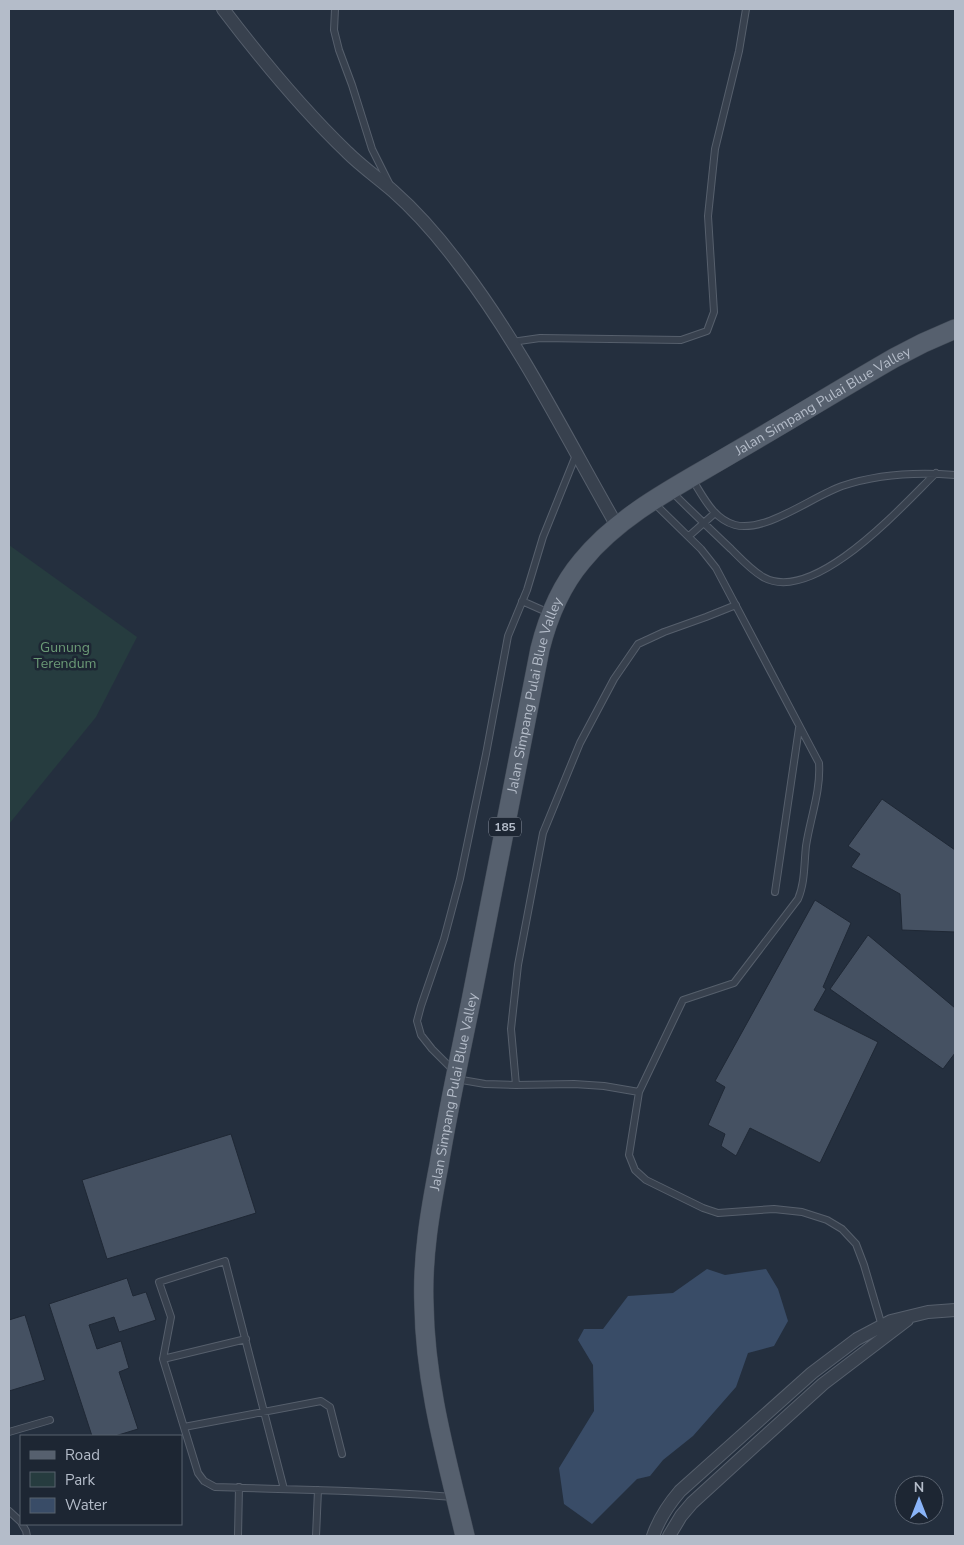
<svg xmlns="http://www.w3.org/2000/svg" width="964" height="1545" viewBox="0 0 964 1545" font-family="'Nunito Sans',sans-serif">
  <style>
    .green { fill: #263c3f }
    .water { fill: #394c67 }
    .building { fill: #455162; stroke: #1f2835 }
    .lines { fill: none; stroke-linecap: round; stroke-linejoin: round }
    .lane-casing { stroke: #565f6c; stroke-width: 8 }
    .street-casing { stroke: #565f6c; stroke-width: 14 }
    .primary-casing { stroke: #414a57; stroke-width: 20 }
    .lane { stroke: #38414e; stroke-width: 6 }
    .street { stroke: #38414e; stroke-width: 12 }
    .primary { stroke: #56606e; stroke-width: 19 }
    .labels { text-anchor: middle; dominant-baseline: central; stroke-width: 5; stroke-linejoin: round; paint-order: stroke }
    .shield { fill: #1d2633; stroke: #878f9c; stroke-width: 1 }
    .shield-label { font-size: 12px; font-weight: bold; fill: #b4bcc9 }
    .street-label { font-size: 14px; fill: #b4bcc9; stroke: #1d2633 }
    .park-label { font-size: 14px; fill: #6b9a76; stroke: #1d2633 }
  </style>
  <rect width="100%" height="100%" fill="#242f3e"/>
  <path class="green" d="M9,545l128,92 -41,80 -87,107z"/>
  <path class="water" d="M707,1269l18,6 41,-6 12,20 10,32 -14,25 -26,7 -12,34 -43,49 -30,24 -13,16 -13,3 -45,45 -28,-20 -5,-36 35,-57 -1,-46 -15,-25 6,-11h19l25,-33 45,-3z"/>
  <path class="building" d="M882,799l73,51v82l-53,-2 -2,-36 -49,-27 9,-13 -12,-8z
    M815,900l36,23 -28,64 3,2 -12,21 64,32 -58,121 -70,-35 -14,28 -15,-10 4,-12 -17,-9 17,-38 -10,-6z
    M868,935l87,73v45l-12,16 -113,-80z
    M231,1134l25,79 -149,46 -25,-79z
    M127,1278l6,18 13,-4 10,28 -37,12 -5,-15 -25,8 8,24 24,-8 8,27 -10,4 19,57 -23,7h-23l-43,-132z
    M25,1315l20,65 -36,11v-71z"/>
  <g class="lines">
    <g class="lane-casing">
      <path id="lane" d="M335,9l-1,21 5,20 13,35 20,64 17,34
        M512,342l28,-4 141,2 26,-9 7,-19 -6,-96 7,-67 24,-98 7,-42
        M692,479c11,17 21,40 43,46 31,8 78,-29 107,-39 36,-12 76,-14 113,-11
        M671,491c20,20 40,39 60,58 10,10 20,21 32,28 51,29 140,-72 173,-104
        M689,536l26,-23
        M522,601l27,12
        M775,892l24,-164
        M453,1070l-21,-21 -11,-14 -4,-14 4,-15 23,-67 16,-60 26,-125 22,-118 19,-46 16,-53 33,-82
        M456,1079l29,5 31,1 58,-1 30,2 35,6 44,-92 51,-17 64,-84c7,-16 6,-35 8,-53 4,-27 15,-55 13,-83l-103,-195 -15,-19 -48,-47
        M516,1085l-5,-56 7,-64 25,-132 37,-90 34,-64 24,-35 26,-12 42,-15 30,-12
        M639,1092l-10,63 6,15 11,10 57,28 15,5 56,-4 28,3 25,8 15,9 14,15 8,21 18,61
        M163,1359l83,-20
        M184,1427l137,-26 9,6 12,47
        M9,1432l41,-12
        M284,1489l-59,-228 -66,21 12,35 -8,42 35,114 6,8 11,6c79,3 160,3 239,10
        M9,1511l12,11
        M22,1524l4,7 1,5
        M238,1536l1,-49
        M316,1536l2,-46"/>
    </g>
    <g class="street-casing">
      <path id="street" d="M223,9c38,50 79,100 124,143 14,14 31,26 46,39 25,22 48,49 68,76 61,80 106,172 156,259
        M653,1536c6,-17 15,-31 27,-45l132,-118 45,-34 34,-18 37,-9 27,-2
        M669,1536l12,-20 11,-13 68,-62 63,-57 84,-64"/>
    </g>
    <g class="primary-casing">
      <g id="primary">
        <path id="s1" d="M465,1536c-18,-76 -40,-152 -41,-231 -2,-47 6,-94 15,-140 9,-55 21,-110 32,-164 24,-117 45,-235 69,-352 8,-32 20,-62 42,-88 39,-48 99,-77 151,-108 54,-31 107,-64 161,-95l29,-15 32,-14"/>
      </g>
    </g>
    <use href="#lane" class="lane"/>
    <use href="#street" class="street"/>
    <use href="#primary" class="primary"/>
  </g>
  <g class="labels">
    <rect class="shield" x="489" y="817.5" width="32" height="19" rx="4"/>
    <g class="shield-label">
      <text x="505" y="827">185</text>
    </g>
    <g class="street-label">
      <text stroke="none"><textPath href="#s1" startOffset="1291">Jalan Simpang Pulai Blue Valley</textPath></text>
      <text stroke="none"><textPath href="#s1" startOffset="856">Jalan Simpang Pulai Blue Valley</textPath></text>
      <text stroke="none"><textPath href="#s1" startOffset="451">Jalan Simpang Pulai Blue Valley</textPath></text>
    </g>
    <g class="park-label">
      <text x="65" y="647">Gunung<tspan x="65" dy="16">Terendum</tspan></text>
    </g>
  </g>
  <rect width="964" height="1545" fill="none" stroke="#b4bcc9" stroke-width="20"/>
  <rect x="20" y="1435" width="162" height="90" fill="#1d2633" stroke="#59626f"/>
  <rect x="30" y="1451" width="25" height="8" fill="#56606e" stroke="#59626f"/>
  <text x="65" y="1460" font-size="15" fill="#b4bcc9">Road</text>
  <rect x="30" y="1472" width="25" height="15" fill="#263c3f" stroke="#59626f"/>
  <text x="65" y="1485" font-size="15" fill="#b4bcc9">Park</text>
  <rect x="30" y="1498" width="25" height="15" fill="#394c67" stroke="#59626f"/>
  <text x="65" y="1510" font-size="15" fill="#b4bcc9">Water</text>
  <g transform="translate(919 1500)"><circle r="24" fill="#1d2633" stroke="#59626f"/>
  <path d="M0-4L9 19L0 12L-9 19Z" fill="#8ab4f8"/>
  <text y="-8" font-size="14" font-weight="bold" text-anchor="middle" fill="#b4bcc9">N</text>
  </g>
</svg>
